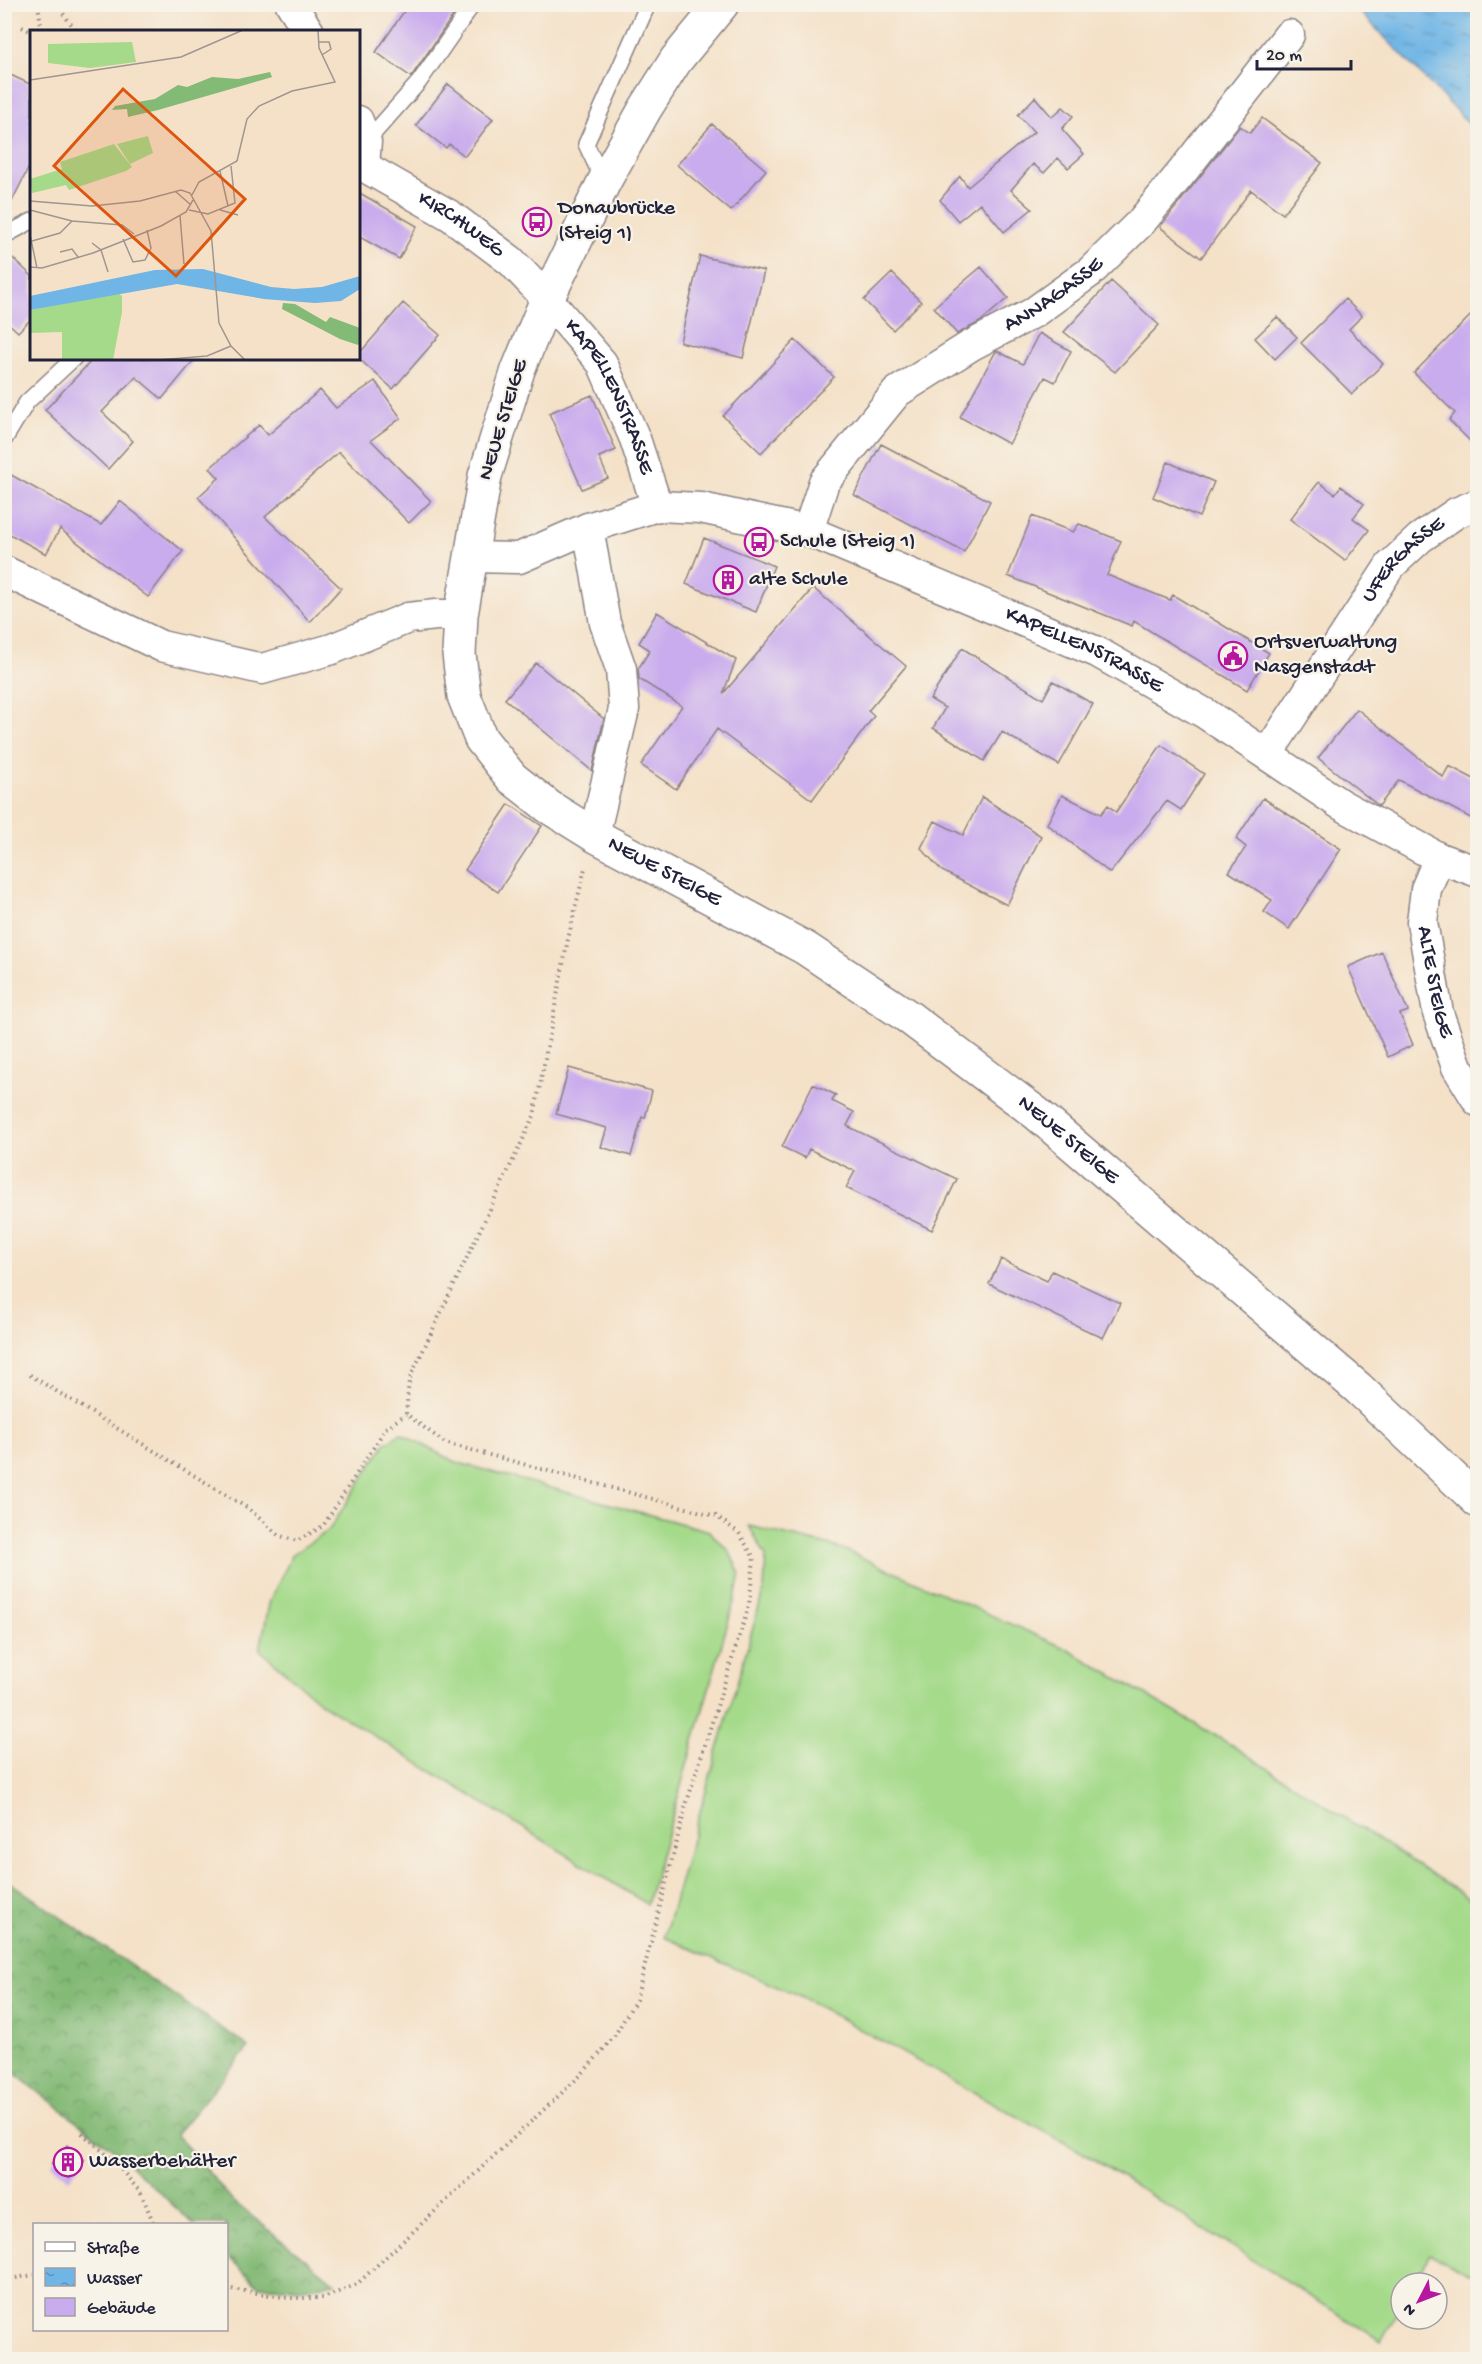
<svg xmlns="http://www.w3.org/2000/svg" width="1482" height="2364" viewBox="0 0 1482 2364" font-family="'Gochi Hand',sans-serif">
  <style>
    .grass { fill: #a4da8a; stroke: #637e62; stroke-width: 1.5 }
    .forest { fill: url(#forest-crowns); stroke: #526e58; stroke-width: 1.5 }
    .water { fill: url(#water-ripples); stroke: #486c90; stroke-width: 1.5 }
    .building { fill: #c9aced }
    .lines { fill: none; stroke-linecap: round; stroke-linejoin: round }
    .lane-casing { stroke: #8b8282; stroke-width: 18 }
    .street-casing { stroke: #8b8282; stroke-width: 33 }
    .secondary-casing { stroke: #8b8282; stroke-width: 36 }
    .path { stroke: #8b8282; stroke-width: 4; stroke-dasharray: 1.5 4.5; stroke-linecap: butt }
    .lane { stroke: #fff; stroke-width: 15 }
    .street { stroke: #fff; stroke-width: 30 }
    .secondary { stroke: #fff; stroke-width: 33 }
    .labels { text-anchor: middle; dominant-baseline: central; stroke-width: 4.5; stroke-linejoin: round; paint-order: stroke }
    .poi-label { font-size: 22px; fill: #22223b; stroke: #f7f3e8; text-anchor: start }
    .street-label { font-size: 22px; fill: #22223b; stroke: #f7f3e8 }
    .inset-road { fill: none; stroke: #a09590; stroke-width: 1.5 }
    .view { fill: #de560e; fill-opacity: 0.15; stroke: #de560e; stroke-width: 3 }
    .inset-edge { fill: none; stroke: #22223b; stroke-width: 3 }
  </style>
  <defs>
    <pattern id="forest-crowns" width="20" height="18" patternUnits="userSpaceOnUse" patternTransform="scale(1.5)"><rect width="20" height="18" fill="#83ba76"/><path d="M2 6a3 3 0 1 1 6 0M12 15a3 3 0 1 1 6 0" fill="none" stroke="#6b9762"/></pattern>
    <pattern id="water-ripples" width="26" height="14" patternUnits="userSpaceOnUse" patternTransform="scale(1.5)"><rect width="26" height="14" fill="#6fb5e5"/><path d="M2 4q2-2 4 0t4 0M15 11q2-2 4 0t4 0" fill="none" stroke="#5b93bb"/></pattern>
  </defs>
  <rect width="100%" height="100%" fill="#f7f3e8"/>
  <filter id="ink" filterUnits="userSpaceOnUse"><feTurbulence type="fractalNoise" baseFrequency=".0167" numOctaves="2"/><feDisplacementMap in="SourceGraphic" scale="12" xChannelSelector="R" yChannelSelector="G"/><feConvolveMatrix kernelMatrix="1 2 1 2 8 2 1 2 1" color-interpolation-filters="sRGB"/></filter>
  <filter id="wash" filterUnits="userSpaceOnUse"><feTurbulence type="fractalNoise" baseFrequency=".008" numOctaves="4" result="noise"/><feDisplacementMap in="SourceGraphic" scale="24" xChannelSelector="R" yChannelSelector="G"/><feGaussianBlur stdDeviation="1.35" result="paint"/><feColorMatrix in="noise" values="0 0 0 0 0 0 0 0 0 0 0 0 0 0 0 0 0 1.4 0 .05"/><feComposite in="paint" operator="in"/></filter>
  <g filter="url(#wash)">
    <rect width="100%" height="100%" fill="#f4e1c8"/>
    <path class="grass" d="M401,1433l54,29 254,69 20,20 11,23 -5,24 -88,306 -325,-200 -62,-54 10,-50 23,-46 36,-24 56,-86z
      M749,1526l91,22 227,101 166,97 244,157v374l-47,-23 -17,29h-12v23l-20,35 -294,-186 -280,-155 -143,-63 100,-348 2,-33z"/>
    <path class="forest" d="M5,1879l244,168 -73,87 57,67 102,82 -38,6 -38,-3 -32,-30 -1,-32h-33l-74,-70 -114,-88z"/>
    <path class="water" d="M1353,5h124v127l-111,-114z"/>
    <g id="blocks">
      <path class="building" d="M409,4h52l-50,73 -35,-25z
        M4,72l28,13v76l-28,56z
        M448,84l45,35 -28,37 -16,-12 -3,4 -30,-23z
        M1035,97l17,20 11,-10 10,9 -11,13 22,25 -16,14 -10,-10 -14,15 -11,-9 -22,26 21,19 -28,23 -24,-29 -22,18 -18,-21 20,-24 8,11 66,-55 -16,-17z
        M1262,118l60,45 -39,51 -32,-24 -50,68 -41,-31 80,-101 10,7z
        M712,124l54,46 -35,41 -54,-46z
        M358,192l59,34 -18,33 -41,-23z
        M4,250l28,26v42l-14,14 -14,-13z
        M700,256l64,15 -21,87 -63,-16z
        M981,267l27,31 -28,24 -23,12 -23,-27z
        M892,273l29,29 -28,28 -29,-30z
        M1111,281l48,44 -44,47 -51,-40z
        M1345,299l17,17 -13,13 34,35 -31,30 -51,-51z
        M403,303l37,32 -47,54 -35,-31v-3z
        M1478,308v141l-29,-29 6,-7 -41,-40z
        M1277,317l20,20 -22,22 -20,-21z
        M1039,333l32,18 -16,31 -10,-5 -36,67 -49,-27 35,-64 2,-2 26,13z
        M795,340l39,37 -73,76 -38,-37z
        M94,358h102l-34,41 -26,-22 -34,35 31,29 -25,28 -63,-59z
        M375,381l26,37 -30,22 60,61 -22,22 -70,-71 -74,65 76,71 -31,34 -112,-125 21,-19 -9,-10 49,-43 9,10 52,-45 16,18z
        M592,395l24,55 -17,7 9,21 -26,11 -33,-76z
        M881,444l109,57 -26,51 -110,-57z
        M1168,462l46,20 -15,35 -46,-20z
        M4,471l97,54 19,-24 63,50 -35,46 -88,-68 -14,25 -42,-23z
        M1319,482l16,12 6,-8 23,18 -11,14 16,12 -24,31 -55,-42z
        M1032,516l41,16 6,-8 42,17 -14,34 63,25 3,-5 96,58 -22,37 -113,-69 -2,5 -124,-50z
        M704,538l70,28 -18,46 -70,-28z
        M813,588l93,78 -38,45 6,5 -62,84 -95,-71 -41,60 -35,-24 41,-59 -43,-27 -1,-10 12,-19 -11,-7 18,-31 79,48 -13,34z
        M962,648l81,51 10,-18 40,23 -34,61 -57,-33 -18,29 -51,-33 12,-20 -15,-9z
        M536,663l68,56 -12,52 -87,-72z
        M1357,709l86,68 6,-11 29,15v41l-79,-42 -20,26 -61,-48z
        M1161,745l43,29 -23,36 -14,-9 -57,72 -63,-49 15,-29 39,19 7,-9 8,7z
        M982,797l59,39 -34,69 -65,-34 -21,-23 14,-27 28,14z
        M1263,798l78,51 -52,80 -25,-17 8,-12 -43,-28 17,-25 -10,-8z
        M509,804l33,22 -44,66 -33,-22z
        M1382,952l26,59 -8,3 13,31 -25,12 -40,-90z
        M569,1068l83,23 -7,27 -3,-1 -11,39 -30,-9 6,-19 -51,-14z
        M813,1084l23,11 -4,6 22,11 -7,14 110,53 -25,51 -86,-42 9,-17 -46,-22 -4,9 -23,-11z
        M1001,1259l46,22 5,-10 68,32 -17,35 -114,-54z
        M67,2145l18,15 -16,19 -18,-15z"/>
    </g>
  </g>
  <g filter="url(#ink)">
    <use href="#blocks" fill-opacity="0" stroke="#8b8282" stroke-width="1.5"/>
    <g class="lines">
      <g class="lane-casing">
        <path id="lane" d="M366,142l53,-60 54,-78
          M604,182l-18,-38 62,-140
          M4,236l28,-15
          M4,440l23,-38 47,-44"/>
      </g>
      <g class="street-casing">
        <g id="street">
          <path d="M291,4l18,28"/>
          <path d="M358,121l8,21 -2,23"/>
          <path id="s1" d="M358,163l93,53 60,45 36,38 55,64 33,76 22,67"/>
          <path d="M588,528l17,95 16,46 3,40 -30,126"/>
          <path id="s2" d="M808,531l16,-49 73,-90 73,-46 63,-33 57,-41 51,-50 42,-51 106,-136"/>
          <path id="s3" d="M470,557l49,1 69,-30 69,-22 44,2 107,23 289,121 109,62 134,90 99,54 39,14"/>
          <path d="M4,571l157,75 101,23 70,-20 76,-31 28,-3h25"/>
          <path id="s4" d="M1268,753l122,-187 30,-28 36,-25 22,-9"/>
          <path id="s5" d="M1439,858l-13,31 -4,33 16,91 19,54 21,34"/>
        </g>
      </g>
      <g class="secondary-casing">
        <g id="secondary">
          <path id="s6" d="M722,4l-46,56 -31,49 -41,73 -57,117 -29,71 -33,106 -24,139 -2,39 5,42 17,43 31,39 37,29 45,28 211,113 102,68 129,97 322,275 120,113"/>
        </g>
      </g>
      <path class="path" d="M38,4l4,28
        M56,4l21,28
        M22,27l10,5
        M30,1375l219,134 29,26 19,6 26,-15 63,-98 20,-14
        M82,2133l31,27 28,33 13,31
        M4,2280l30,-5
        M226,2288l62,10h36l33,-14 225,-210 31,-36 23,-38 50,-195 63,-200 5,-47 -15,-25 -23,-17 -271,-73 -39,-29 3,-34 125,-264 34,-177 17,-71"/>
      <use href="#lane" class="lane"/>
      <use href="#street" class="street"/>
      <use href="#secondary" class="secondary"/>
    </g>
  </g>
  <defs>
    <g id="bus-ring" transform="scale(1.5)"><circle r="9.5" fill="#f7f3e8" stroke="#b5179e" stroke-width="1.5"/><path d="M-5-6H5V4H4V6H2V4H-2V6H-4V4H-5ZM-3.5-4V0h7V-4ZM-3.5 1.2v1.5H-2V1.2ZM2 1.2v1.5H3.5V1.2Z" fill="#b5179e"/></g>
    <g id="building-ring" transform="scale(1.5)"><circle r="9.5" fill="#f7f3e8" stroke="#b5179e" stroke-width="1.5"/><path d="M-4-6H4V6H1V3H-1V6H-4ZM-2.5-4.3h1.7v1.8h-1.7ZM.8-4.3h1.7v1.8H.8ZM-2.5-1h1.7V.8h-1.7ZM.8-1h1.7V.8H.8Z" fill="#b5179e"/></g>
    <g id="civic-ring" transform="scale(1.5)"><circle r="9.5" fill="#f7f3e8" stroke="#b5179e" stroke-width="1.5"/><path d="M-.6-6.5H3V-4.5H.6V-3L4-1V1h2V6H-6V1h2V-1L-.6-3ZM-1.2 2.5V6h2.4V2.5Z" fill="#b5179e"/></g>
  </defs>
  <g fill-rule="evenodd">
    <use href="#bus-ring" x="537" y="222"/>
    <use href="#bus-ring" x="759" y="542"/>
    <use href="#building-ring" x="728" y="580"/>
    <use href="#civic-ring" x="1233" y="656"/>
    <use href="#building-ring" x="68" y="2162"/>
  </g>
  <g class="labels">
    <g class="poi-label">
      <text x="558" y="209">Donaubrücke<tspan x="558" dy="25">(Steig 1)</tspan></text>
      <text x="780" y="542">Schule (Steig 1)</text>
      <text x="749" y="580">alte Schule</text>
      <text x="1254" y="643">Ortsverwaltung<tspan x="1254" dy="25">Nasgenstadt</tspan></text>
      <text x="89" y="2162">Wasserbehälter</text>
    </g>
    <g class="street-label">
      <text stroke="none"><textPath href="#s1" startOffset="120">KIRCHWEG</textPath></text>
      <text stroke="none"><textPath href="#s2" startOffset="352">ANNAGASSE</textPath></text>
      <text stroke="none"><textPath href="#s1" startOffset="352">KAPELLENSTRASSE</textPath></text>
      <text transform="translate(504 420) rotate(-73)">NEUE STEIGE</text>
      <text stroke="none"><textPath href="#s4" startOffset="237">UFERGASSE</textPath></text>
      <text stroke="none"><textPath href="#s3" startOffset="651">KAPELLENSTRASSE</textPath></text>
      <text stroke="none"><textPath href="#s6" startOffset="1030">NEUE STEIGE</textPath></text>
      <text stroke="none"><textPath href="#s5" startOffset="128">ALTE STEIGE</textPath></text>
      <text stroke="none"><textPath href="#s6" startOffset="1516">NEUE STEIGE</textPath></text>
    </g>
  </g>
  <g transform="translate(30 30)">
    <rect width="330" height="330" fill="#f4e1c8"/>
    <path d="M102,12l4,20 -46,6 -42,-5v-19zM118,106l5,17 -23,11 -13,-20zM84,114l18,23 -6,4 -57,19 -3,-5 -34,8 -2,-14 32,-10 -2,-7zM88,263l4,3v16l-9,48h-51v-28l-32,1v-23z" fill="#a4da8a"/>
    <path d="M240,42l2,5 -10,3 -104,30 -30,7 -1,-8 -15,1 3,-4 40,-7 23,-14 9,2 25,-10 26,2zM253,273l12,1 31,18 4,-5 30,11v14l-2,3 -18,-6 -58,-30z" fill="#83ba76"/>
    <path d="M173,239l68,18 23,2 28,-2 38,-11v13l-19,12 -26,2 -51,-4 -87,-15 -147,26v-14l125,-26z" fill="#6fb5e5"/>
    <path class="inset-road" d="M288,12h11l2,7 -9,6M0,50l151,-23 62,-27M190,141l8,35M145,161l16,14M162,165l7,-13 38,-21 10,-42 12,-13 33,-15 43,-9 -16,-34 -1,-18M0,171l62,5 48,-5 41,-11 9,3 21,38 8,92 12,23 14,14M0,180l42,11 50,4 12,9M159,180l19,4 27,-11 -4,-37M190,180l18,5M150,186l4,48M0,205l7,33M93,209l10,23 12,-2 6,-12 -4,-18M2,211l28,-8 12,-12M62,213l9,7 7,22M30,222l12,-3 6,8M0,237l12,1 51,-15 68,-27 25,-14 7,-12M128,330l49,-4 24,-10"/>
    <path class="view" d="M93,59l122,110 -69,77 -122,-110z"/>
    <rect width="330" height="330" class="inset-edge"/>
  </g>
  <rect width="1482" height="2364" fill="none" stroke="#f7f3e8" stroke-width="24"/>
  <rect x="33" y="2223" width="195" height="108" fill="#f7f3e8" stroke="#a29fa3" stroke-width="1.5"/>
  <rect x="45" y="2242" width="30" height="9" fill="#ffffff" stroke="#a29fa3" stroke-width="1.5"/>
  <text x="87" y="2253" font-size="18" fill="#22223b">Straße</text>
  <rect x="45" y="2268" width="30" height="18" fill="url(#water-ripples)" stroke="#a29fa3" stroke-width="1.5"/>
  <text x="87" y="2283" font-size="18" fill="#22223b">Wasser</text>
  <rect x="45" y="2298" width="30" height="18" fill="#c9aced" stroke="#a29fa3" stroke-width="1.5"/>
  <text x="87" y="2313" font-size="18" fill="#22223b">Gebäude</text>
  <g transform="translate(1419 2301) rotate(228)"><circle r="28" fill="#f7f3e8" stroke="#a29fa3" stroke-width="1.5"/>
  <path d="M0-4.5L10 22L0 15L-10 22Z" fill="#b5179e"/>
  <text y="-9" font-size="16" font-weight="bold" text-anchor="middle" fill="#22223b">N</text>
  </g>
  <path d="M1257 60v9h94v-9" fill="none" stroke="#22223b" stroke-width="3"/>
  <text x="1266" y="60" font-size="18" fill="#22223b" stroke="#f7f3e8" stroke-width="4.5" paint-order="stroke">20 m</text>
</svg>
